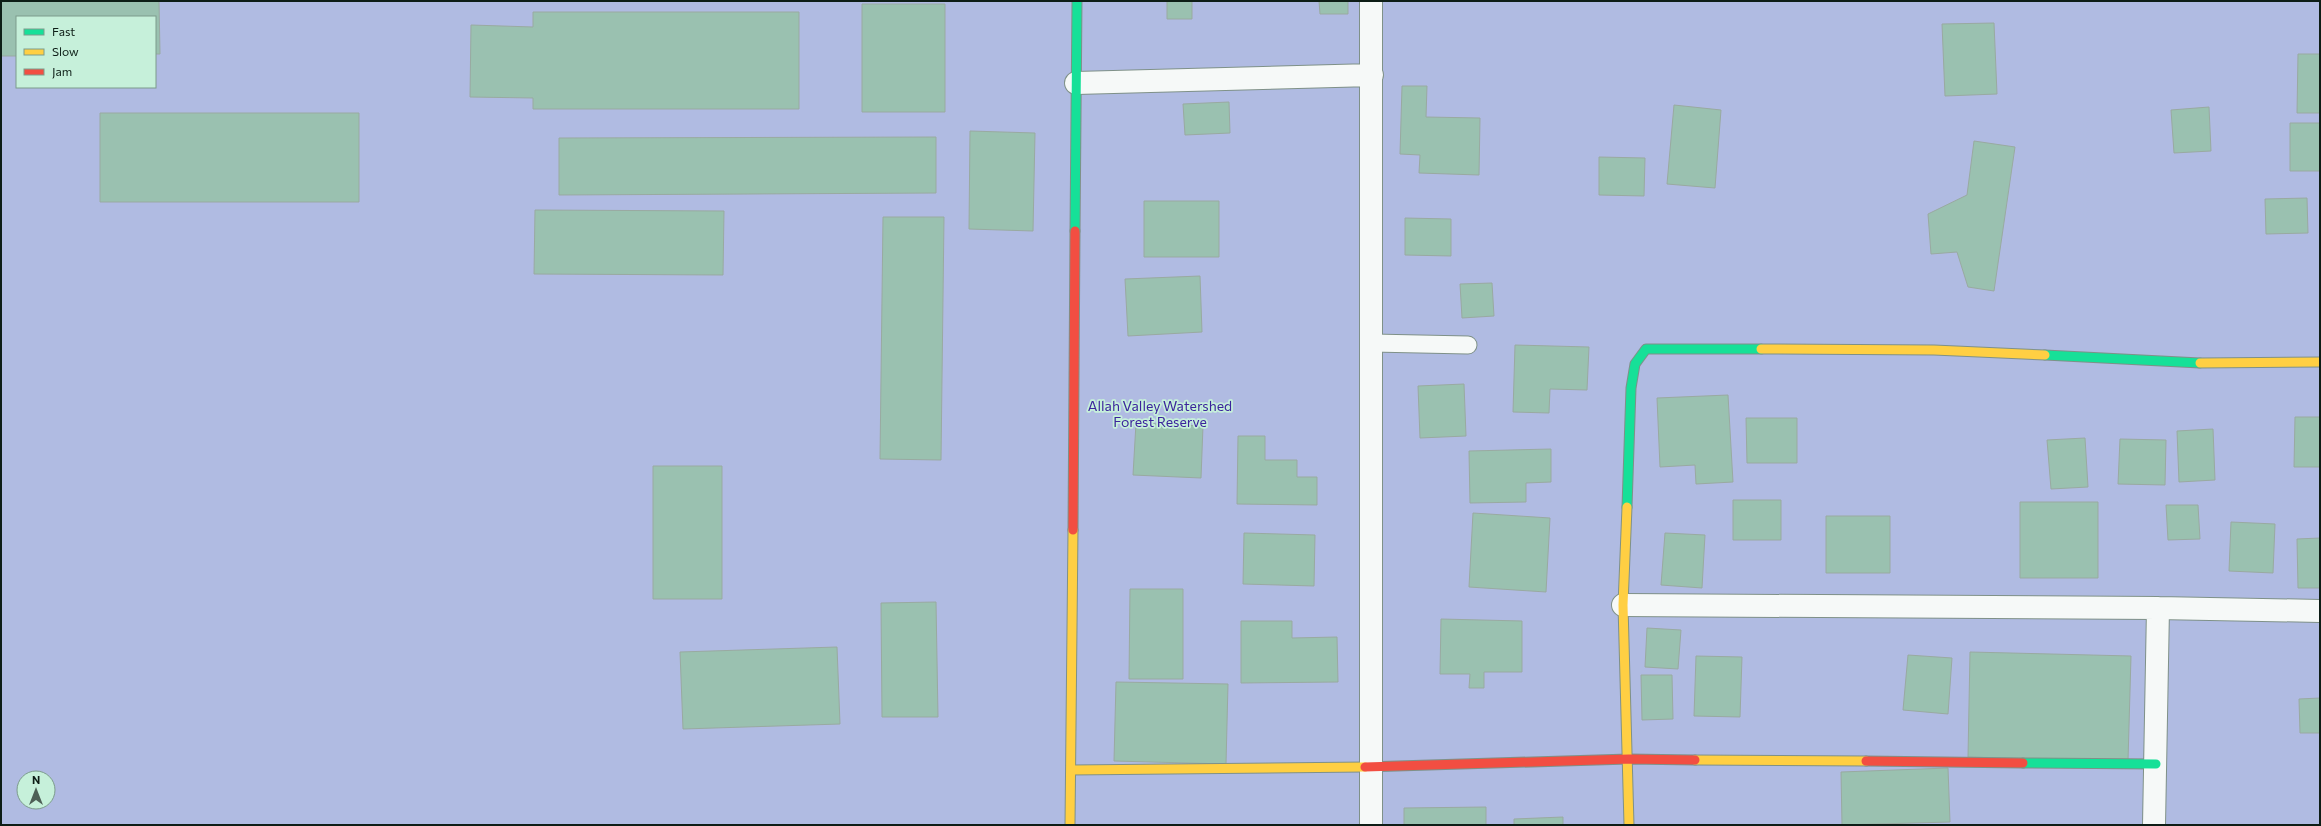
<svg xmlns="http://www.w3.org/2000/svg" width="2321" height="826" viewBox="0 0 2321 826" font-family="Commissioner,sans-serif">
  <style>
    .green { fill: #b0bbe2; fill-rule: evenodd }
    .building { fill: #9ac1b0; stroke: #99aaa1 }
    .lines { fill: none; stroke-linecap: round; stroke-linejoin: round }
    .lane-casing { stroke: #7f9188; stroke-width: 19 }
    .street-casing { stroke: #7f9188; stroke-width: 24 }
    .fast-casing { stroke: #7f9188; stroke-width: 11 }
    .slow-casing { stroke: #7f9188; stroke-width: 11 }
    .jam-casing { stroke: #7f9188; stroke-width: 11 }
    .lane { stroke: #f6f9f8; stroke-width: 17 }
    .street { stroke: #f6f9f8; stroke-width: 22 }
    .fast { stroke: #16e098; stroke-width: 9 }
    .slow { stroke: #ffcf43; stroke-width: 9 }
    .jam { stroke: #f24e42; stroke-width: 9 }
    .labels { text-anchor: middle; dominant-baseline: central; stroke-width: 3.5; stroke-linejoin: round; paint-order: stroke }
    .park-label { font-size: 14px; fill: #3b239c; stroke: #c6f0da }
  </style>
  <rect width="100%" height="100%" fill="#c3d9ce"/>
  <path class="green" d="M1,1h2319v824h-2319zM17,17h138v70h-138zM24,778h24v24h-24z"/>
  <path class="building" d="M1,1h158l1,53h-5v-37h-138v39h-16z
    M1167,1h25v18h-25z
    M1319,1h29v13h-28z
    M862,4h83v108h-83z
    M533,12h266v97h-266v-11l-63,-1 1,-72 62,2z
    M1994,23l3,71 -52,2 -3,-72z
    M2298,54h22v59h-23z
    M1402,86h25l-1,31 54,1 -1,57 -60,-2 1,-18 -20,-1z
    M1229,102l1,31 -45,2 -2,-31z
    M1674,105l47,5 -6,78 -48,-4z
    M2209,107l2,44 -37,2 -3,-43z
    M100,113h259v89h-259z
    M2290,123h30v48h-30z
    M970,131l65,2 -2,98 -64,-2z
    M936,137v56l-377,2v-57z
    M1974,141l41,6 -21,144 -26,-4 -11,-35 -26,2 -3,-40 39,-19z
    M1599,157l46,1 -1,38 -45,-1z
    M2307,198l1,35 -42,1 -1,-35z
    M1144,201h75v56h-75z
    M535,210l189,1 -1,64 -189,-1z
    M883,217h61l-3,243 -61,-1z
    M1405,218l46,1v37l-46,-1z
    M1200,276l2,56 -74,4 -3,-57z
    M1492,283l2,33 -32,2 -2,-34z
    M1515,345l74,2 -2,43 -37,-1 -1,24 -36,-1z
    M1464,384l2,52 -46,2 -2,-52z
    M1728,395l5,87 -37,2 -1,-19 -35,2 -3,-69z
    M2295,417h25v50h-26z
    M1746,418h51v45h-50z
    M1136,423l67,3 -2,52 -68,-3z
    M2213,429l2,51 -36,2 -2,-51z
    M1238,436h27v24h32v17h20v28l-80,-1z
    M2085,438l3,49 -37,2 -4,-49z
    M2120,439l46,1 -1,45 -47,-1z
    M1551,449v33l-25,1v19l-56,1 -1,-52z
    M653,466h69v133h-69z
    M1733,500h48v40h-48z
    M2020,502h78v76h-78z
    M2166,505h32l2,34 -32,1z
    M1473,513l77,5 -4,74 -77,-5z
    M1826,516h64v57h-64z
    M2231,522l44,2 -2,49 -44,-2z
    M1244,533l71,2 -1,51 -71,-2z
    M1665,533l40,2 -3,53 -41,-3z
    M2320,538v50h-22l-1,-49z
    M1130,589h53v90h-54z
    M936,602l2,115h-56l-1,-114z
    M1441,619l81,2v51h-38v16h-15l1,-14h-30z
    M1241,621h51v17l45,-1 1,45 -97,1z
    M1647,628l34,2 -3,39 -33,-2z
    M837,647l3,77 -157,5 -3,-77z
    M1970,652l161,4 -3,105 -160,-4z
    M1908,655l44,3 -4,56 -45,-4z
    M1696,656l46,1 -2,60 -46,-1z
    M1641,675h31l1,44 -31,1z
    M1116,682l112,2 -2,80 -112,-3z
    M2320,698v35h-20l-1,-34z
    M1948,768l2,54 -108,3 -1,-53z
    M1486,807v18h-82v-17z
    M1563,817v8h-49v-6z"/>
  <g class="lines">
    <g class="lane-casing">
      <path id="lane" d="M1372,343l96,2"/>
    </g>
    <g class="street-casing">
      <path id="street" d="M1371,1v824
        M1076,83l296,-8
        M1623,605l535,3 162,3
        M2154,825l4,-217"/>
    </g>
    <g class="fast-casing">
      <path id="fast" d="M1075,231l2,-230
        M2045,355l155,8
        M1627,507l4,-119 4,-24 11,-15h115
        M2023,763l133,1"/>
    </g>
    <g class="slow-casing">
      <path id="slow" d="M1761,349l173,1 111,5
        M2200,363l120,-1
        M1627,507l-4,98 6,220
        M1695,760l171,1
        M1071,770l294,-3
        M1070,825l3,-295"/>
    </g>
    <g class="jam-casing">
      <path id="jam" d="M1073,530l2,-299
        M1866,761l157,2
        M1365,767l264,-8 66,1"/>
    </g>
    <use href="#lane" class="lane"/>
    <use href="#street" class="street"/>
    <use href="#fast" class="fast"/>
    <use href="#slow" class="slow"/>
    <use href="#jam" class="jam"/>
  </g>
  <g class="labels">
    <g class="park-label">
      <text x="1160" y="405">Allah Valley Watershed<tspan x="1160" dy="16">Forest Reserve</tspan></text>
    </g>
  </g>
  <rect width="2321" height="826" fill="none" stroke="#0d1d16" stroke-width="4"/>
  <rect x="16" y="16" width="140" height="72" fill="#c6f0da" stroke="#7c9c8c"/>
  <rect x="24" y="29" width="20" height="6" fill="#16e098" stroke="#7c9c8c"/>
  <text x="52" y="36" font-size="12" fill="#0d1d16">Fast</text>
  <rect x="24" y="49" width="20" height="6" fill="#ffcf43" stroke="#7c9c8c"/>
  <text x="52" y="56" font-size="12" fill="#0d1d16">Slow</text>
  <rect x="24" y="69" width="20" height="6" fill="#f24e42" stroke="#7c9c8c"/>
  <text x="52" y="76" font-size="12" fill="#0d1d16">Jam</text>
  <g transform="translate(36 790)"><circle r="19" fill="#c6f0da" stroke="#7c9c8c"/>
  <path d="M0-3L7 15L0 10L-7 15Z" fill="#4d5f56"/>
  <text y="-6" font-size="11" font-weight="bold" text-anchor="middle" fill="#0d1d16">N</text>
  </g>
</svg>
